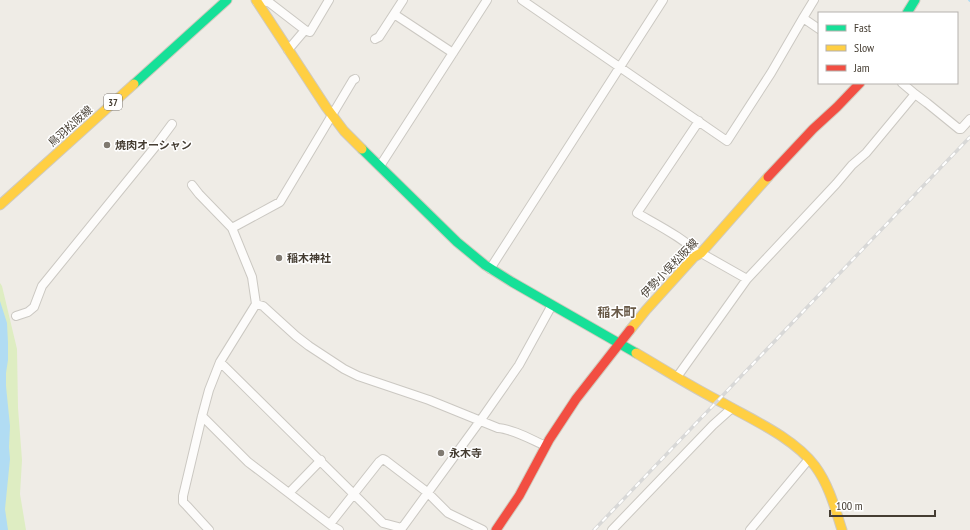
<svg xmlns="http://www.w3.org/2000/svg" width="970" height="530" viewBox="0 0 970 530" font-family="'PT Sans Narrow','Noto Sans JP',sans-serif">
  <style>
    .green { fill: #deedc2 }
    .water { fill: #b1dcf3 }
    .lines { fill: none; stroke-linecap: round; stroke-linejoin: round }
    .stream { stroke: #b1dcf3; stroke-width: 2 }
    .street-casing { stroke: #cbc8c2; stroke-width: 10 }
    .fast-casing { stroke: #d0cabd; stroke-width: 11 }
    .slow-casing { stroke: #d0cabd; stroke-width: 11 }
    .jam-casing { stroke: #d0cabd; stroke-width: 11 }
    .street { stroke: #fdfcfb; stroke-width: 8 }
    .fast { stroke: #16e098; stroke-width: 9 }
    .slow { stroke: #ffcf43; stroke-width: 9 }
    .jam { stroke: #f24e42; stroke-width: 9 }
    .rail-casing { stroke: #d8d8d7; stroke-width: 3.5 }
    .rail { stroke: #fff; stroke-width: 2; stroke-dasharray: 6; stroke-linecap: butt }
    .poi-dot { fill: #807a71; stroke: #fff; stroke-width: 1.5 }
    .labels { text-anchor: middle; dominant-baseline: central; stroke-width: 3; stroke-linejoin: round; paint-order: stroke }
    .shield { fill: #fff; stroke: #7d7770; stroke-width: 1 }
    .shield-label { font-size: 10px; font-weight: bold; fill: #453d32 }
    .street-label { font-size: 11px; fill: #453d32; stroke: #fff }
    .poi-label { font-size: 11px; font-weight: bold; fill: #453d32; stroke: #fff; text-anchor: start }
    .quarter-label { font-size: 13px; font-weight: bold; fill: #695a48; stroke: #fff }
  </style>
  <rect width="100%" height="100%" fill="#efece6"/>
  <path class="green" d="M0,283l2,3 15,63 1,59 4,52 -2,34 6,36h-26z"/>
  <path class="water" d="M0,301l7,22 1,20v17l-2,13v13l4,40 -1,21 1,12 -5,50 3,21h-8z"/>
  <g class="lines">
    <path class="stream" d="M969,0l1,1"/>
    <g class="street-casing">
      <path id="street" d="M522,0l205,141 44,-68 32,-55 11,-18
        M257,2l7,-1 6,2 35,27 5,2 19,-32
        M394,14l59,39
        M803,18l16,11
        M375,39l4,-2 24,-37
        M288,50l17,-20
        M915,94l12,9 32,26h2l9,-10
        M380,166l107,-166
        M192,185l7,9 33,34 20,49 4,27 -36,58 -11,28 -7,26 -19,80v6l4,4 22,24
        M232,228l48,-26 73,-122 2,-1
        M701,253l46,26
        M698,255c-8,-14 -46,-33 -61,-42l62,-92
        M490,269l173,-269
        M256,304l7,2 33,30 13,10 35,23 14,7 71,24 69,28c15,1 34,12 48,18
        M16,316l12,-4 6,-5 8,-21 113,-139 17,-23
        M220,362l163,161 19,5 78,-107 39,-56 33,-60
        M677,377l70,-98 89,-95 16,-19 14,-12 49,-59 -13,-11
        M202,416l46,46 84,64 7,4
        M289,493l32,-33
        M330,524l49,-62 4,-3 2,1 42,32 21,21 35,17
        M612,530l101,-105 19,-17
        M750,530l59,-71"/>
    </g>
    <g class="fast-casing">
      <path id="fast" d="M907,13l8,-13
        M134,84l93,-84
        M362,149l95,93 28,23 27,17 124,71"/>
    </g>
    <g class="slow-casing">
      <path id="slow" d="M256,0l70,107 18,24 18,18
        M0,205l134,-121
        M630,330l16,-20 48,-53 7,-4 67,-76
        M636,353c29,17 57,35 87,50 30,17 71,35 92,63 14,19 20,42 27,64"/>
    </g>
    <g class="jam-casing">
      <path id="jam" d="M768,177l45,-48 24,-22 23,-24
        M496,530l23,-34 30,-56 27,-41 54,-69"/>
    </g>
    <use href="#street" class="street"/>
    <use href="#fast" class="fast"/>
    <use href="#slow" class="slow"/>
    <use href="#jam" class="jam"/>
    <g class="rail-casing">
      <path id="rail" d="M594,530l376,-393"/>
    </g>
    <use href="#rail" class="rail"/>
  </g>
  <g class="poi-dot">
    <circle cx="107" cy="145" r="4"/>
    <circle cx="279" cy="258" r="4"/>
    <circle cx="441" cy="453" r="4"/>
  </g>
  <g class="labels">
    <rect class="shield" x="104" y="94" width="18" height="16" rx="3"/>
    <g class="shield-label">
      <text x="113" y="102">37</text>
    </g>
    <g class="street-label">
      <text transform="translate(70 126) rotate(-42)">鳥羽松阪線</text>
      <text transform="translate(669 268) rotate(-46)">伊勢小俣松阪線</text>
    </g>
    <g class="poi-label">
      <text x="115" y="145">焼肉オーシャン</text>
      <text x="287" y="258">稲木神社</text>
      <text x="449" y="453">永木寺</text>
    </g>
    <g class="quarter-label">
      <text x="617" y="312">稲木町</text>
    </g>
  </g>
  <rect x="818" y="12" width="140" height="72" fill="#ffffff" stroke="#b5b1ad"/>
  <rect x="826" y="25" width="20" height="6" fill="#16e098" stroke="#b5b1ad"/>
  <text x="854" y="32" font-size="12" fill="#453d32">Fast</text>
  <rect x="826" y="45" width="20" height="6" fill="#ffcf43" stroke="#b5b1ad"/>
  <text x="854" y="52" font-size="12" fill="#453d32">Slow</text>
  <rect x="826" y="65" width="20" height="6" fill="#f24e42" stroke="#b5b1ad"/>
  <text x="854" y="72" font-size="12" fill="#453d32">Jam</text>
  <path d="M830 510v6h105v-6" fill="none" stroke="#453d32" stroke-width="2"/>
  <text x="836" y="510" font-size="12" fill="#453d32" stroke="#ffffff" stroke-width="3" paint-order="stroke">100 m</text>
</svg>
